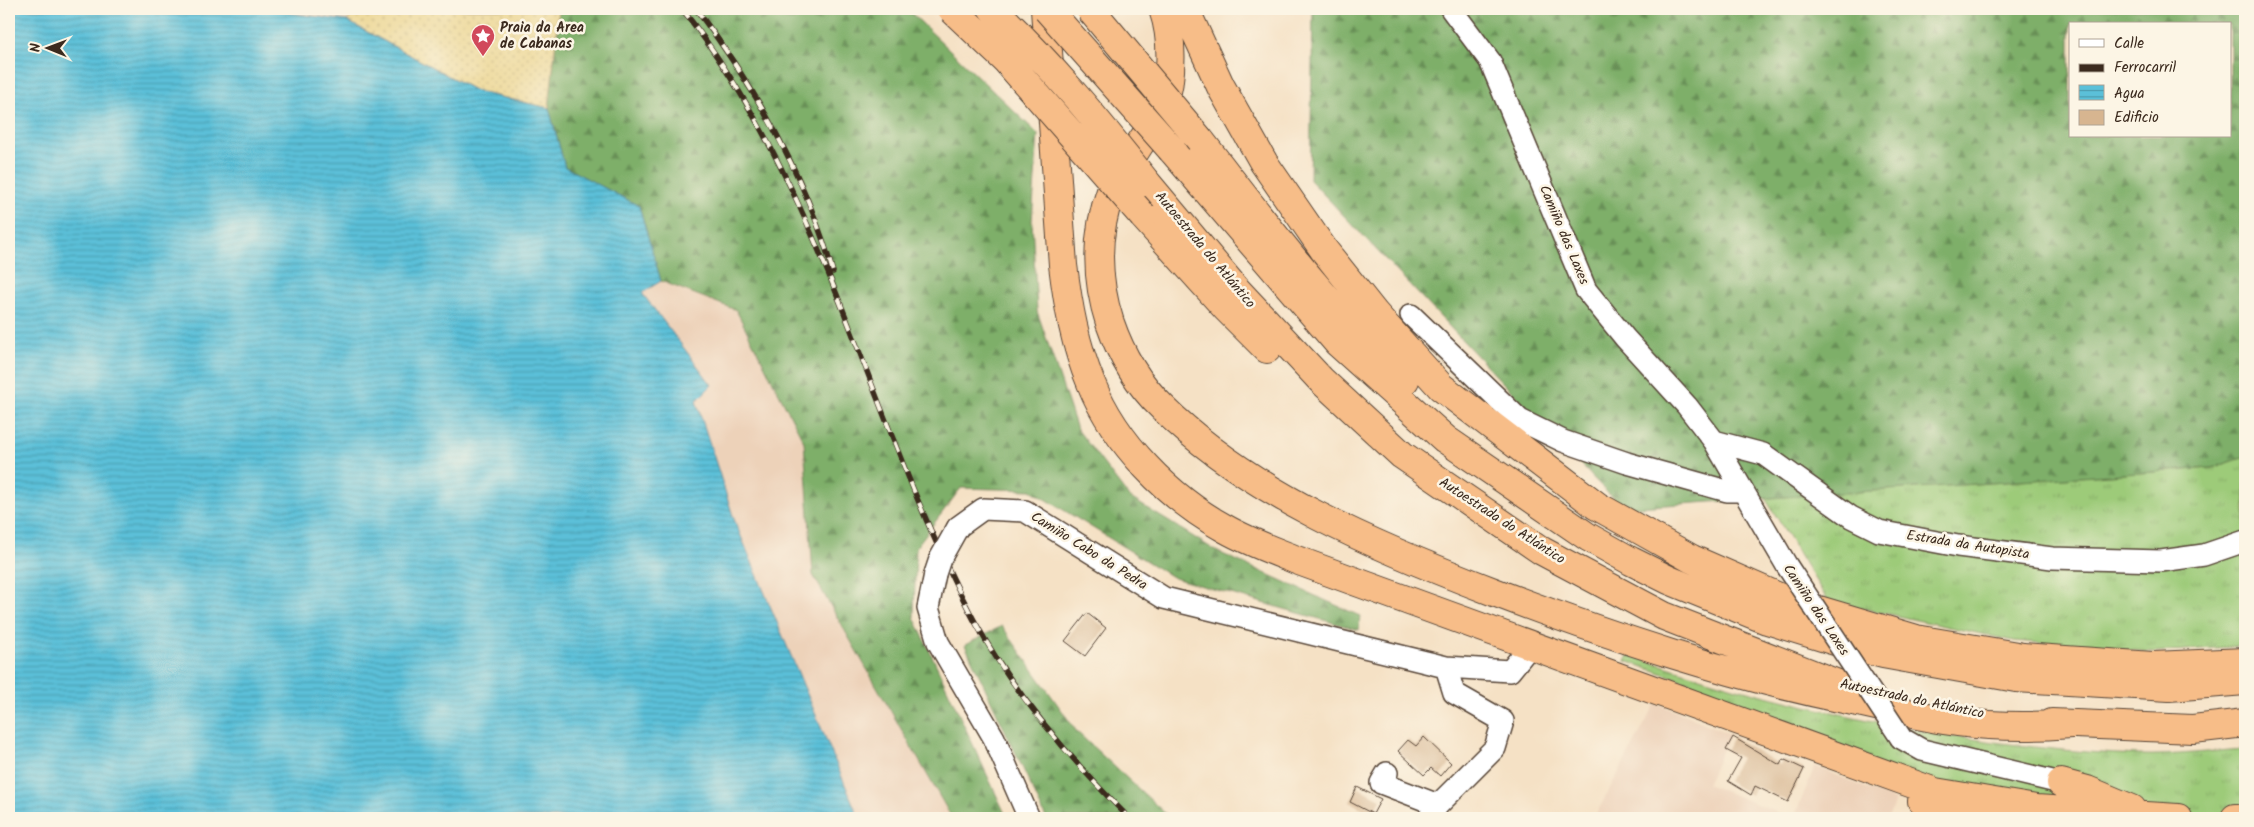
<svg xmlns="http://www.w3.org/2000/svg" width="2254" height="827" viewBox="0 0 2254 827" font-family="Kalam,sans-serif">
  <style>
    .built { fill: #edd2b9 }
    .grass { fill: url(#grass-tufts); stroke: #6c7a4c }
    .forest { fill: url(#forest-firs); stroke: #5c6c44; fill-rule: evenodd }
    .sand { fill: url(#sand-dots); stroke: #94825e }
    .water { fill: url(#water-rules); stroke: #4b757c }
    .building { fill: #d7b590 }
    .lines { fill: none; stroke-linecap: round; stroke-linejoin: round }
    .minor-casing { stroke: #574537; stroke-width: 24 }
    .highway-casing { stroke: #574537; stroke-width: 30 }
    .minor { stroke: #fff; stroke-width: 21 }
    .highway { stroke: #f7bd88; stroke-width: 28 }
    .rail-casing { stroke: #3b2a1e; stroke-width: 5.5 }
    .rail { stroke: #fcf5e5; stroke-width: 4; stroke-dasharray: 11; stroke-linecap: butt }
    .minor-bridge-casing { stroke: #574537; stroke-width: 24; stroke-linecap: butt }
    .highway-bridge-casing { stroke: #574537; stroke-width: 30; stroke-linecap: butt }
    .minor-bridge { stroke: #fff; stroke-width: 21 }
    .highway-bridge { stroke: #f7bd88; stroke-width: 28 }
    .labels { text-anchor: middle; dominant-baseline: central; stroke-width: 5; stroke-linejoin: round; paint-order: stroke }
    .poi-label { font-size: 14px; font-weight: bold; fill: #3b2a1e; stroke: #fcf5e5; text-anchor: start }
    .street-label { font-size: 14px; fill: #3b2a1e; stroke: #fcf5e5 }
  </style>
  <defs>
    <pattern id="grass-tufts" width="24" height="20" patternUnits="userSpaceOnUse" patternTransform="scale(1.25)"><rect width="24" height="20" fill="#9dcb79"/><path d="M3 7l-1-3M5 7V3M7 7l1-3M15 17l-1-3M17 17v-4M19 17l1-3" fill="none" stroke="#88ae68"/></pattern>
    <pattern id="forest-firs" width="22" height="20" patternUnits="userSpaceOnUse" patternTransform="scale(1.25)"><rect width="22" height="20" fill="#7eaf69"/><path d="M5 1l3.5 6h-7zM16 11l3.5 6h-7z" fill="#688f56"/></pattern>
    <pattern id="sand-dots" width="8" height="8" patternUnits="userSpaceOnUse" patternTransform="scale(1.25)"><rect width="8" height="8" fill="#eeda9e"/><path d="M2 2h.1M6 6h.1" fill="none" stroke="#cdbb88" stroke-width="1.8" stroke-linecap="round"/></pattern>
    <pattern id="water-rules" width="6" height="5" patternUnits="userSpaceOnUse" patternTransform="scale(1.25)"><rect width="6" height="5" fill="#5bc0d9"/><path d="M0 2.5h6" fill="none" stroke="#4c9caf"/></pattern>
  </defs>
  <rect width="100%" height="100%" fill="#fcf5e5"/>
  <filter id="ink" filterUnits="userSpaceOnUse"><feTurbulence type="fractalNoise" baseFrequency=".02" numOctaves="2"/><feDisplacementMap in="SourceGraphic" scale="10" xChannelSelector="R" yChannelSelector="G"/><feConvolveMatrix kernelMatrix="1 2 1 2 8 2 1 2 1" color-interpolation-filters="sRGB"/></filter>
  <filter id="wash" filterUnits="userSpaceOnUse"><feTurbulence type="fractalNoise" baseFrequency=".0096" numOctaves="4" result="noise"/><feDisplacementMap in="SourceGraphic" scale="20" xChannelSelector="R" yChannelSelector="G"/><feGaussianBlur stdDeviation="1.12" result="paint"/><feColorMatrix in="noise" values="0 0 0 0 0 0 0 0 0 0 0 0 0 0 0 0 0 1.4 0 .05"/><feComposite in="paint" operator="in"/></filter>
  <g filter="url(#wash)">
    <rect width="100%" height="100%" fill="#f5e1c5"/>
    <path class="built" d="M661,281l75,29 68,131 148,377h-93l-124,-296 -39,-121 15,-17 -69,-91z
      M1656,703l74,31 -23,50 84,34h-197z
      M1815,766l80,34 -7,18h-94z"/>
    <path class="grass" d="M2245,457v189l-91,6 -140,-11 -186,-40 -63,-103 447,-30z
      M1628,655c41,12 82,26 123,37 127,34 258,58 388,63 35,1 71,-4 106,-6v69h-251c-57,-17 -109,-50 -162,-76 -66,-32 -137,-58 -206,-81z"/>
    <path class="forest" d="M559,9h348l131,125 -6,87 5,90 40,118 52,68 89,55 142,64 -1,14 -185,-52 -143,-88 -70,-2 -45,59 -2,70 93,201h-55l-139,-243 -9,-133 -68,-132 -75,-29 -22,-75 -74,-39 -16,-59z
      M1313,9h932v448l-33,11 -590,40 -312,-328zM2070,24h160v112h-160z
      M1002,626l75,106 93,86h-124l-81,-173z"/>
    <path class="sand" d="M359,9h200l-10,99 -71,-16 -131,-71z"/>
    <path class="water" d="M9,9h255l83,12 131,71 71,16 16,59 74,39 22,75 -19,12 70,92 -16,16 39,121 124,296h-850z"/>
    <g id="blocks">
      <path class="building" d="M1087,613l19,15 -21,28 -20,-15z
        M1424,737l27,26 -11,13 -9,-8 -7,7 -26,-24 10,-11 8,6z
        M1733,737l47,28 3,-6 21,10 -16,33 -33,-16 -4,9 -23,-14 13,-23 -15,-8z
        M1357,787l24,12 -8,15 -23,-12z"/>
    </g>
  </g>
  <g filter="url(#ink)">
    <use href="#blocks" fill-opacity="0" stroke="#574537" stroke-width="1"/>
    <g class="lines">
      <g class="minor-casing">
        <path id="minor" d="M1451,9l39,52 96,229 39,48 62,68 27,35 73,125
          M1411,315l109,105 43,21 64,22 100,28h15
          M1714,441l49,13 88,63 28,14 79,15 94,12 109,3 43,-6 41,-14
          M958,527l25,-18 42,2 139,87 282,69 64,4 21,-26
          M935,574l-7,34 10,34 56,96 35,80
          M1901,738l21,12 139,33
          M1387,773l-6,10 57,22
          M1429,818l9,-13 57,-57 8,-27 -49,-28 -8,-26"/>
      </g>
      <g class="highway-casing">
        <path id="highway" d="M1045,9l18,256c5,41 12,80 28,118 24,60 78,115 135,146 23,13 48,22 73,32l636,231 101,17 142,9
          M1163,9c10,28 10,69 0,97 -7,17 -21,33 -30,49 -7,11 -17,23 -22,36 -16,43 -15,89 -1,132 11,32 28,61 52,84 89,88 217,141 332,185 118,45 236,84 359,109 35,7 70,17 105,21 38,5 75,5 113,2
          M1185,9l36,78 43,76 60,87 51,64 66,73 156,119 95,53 96,42 128,38 107,18 130,9 92,-4
          M1200,140c65,83 128,169 205,240
          M1172,150l165,192 108,97 143,98 43,24 38,19 98,40 84,26 32,8 133,24 153,9 76,-6
          M1146,182l88,105 87,93 81,75 140,96 122,65 179,70
          M1143,216l84,93 40,40
          M2052,723l141,6 52,-6
          M2061,783l26,7 45,19
          M1922,801l42,17
          M2235,818h10"/>
      </g>
      <use href="#minor" class="minor"/>
      <use href="#highway" class="highway"/>
      <g class="rail-casing">
        <path id="rail" d="M682,9c143,179 186,412 292,611 40,74 96,139 155,198
          M696,9c59,78 110,169 137,263"/>
      </g>
      <use href="#rail" class="rail"/>
      <g class="minor-bridge-casing">
        <path id="minor-bridge" d="M1787,566l114,172
          M935,574l5,-15 18,-32"/>
      </g>
      <g class="highway-bridge-casing">
        <path id="highway-bridge" d="M952,9l54,51 137,156
          M993,9c56,53 105,112 153,173
          M1047,9l125,141
          M1090,9l110,131"/>
      </g>
      <use href="#minor-bridge" class="minor-bridge"/>
      <use href="#highway-bridge" class="highway-bridge"/>
    </g>
  </g>
  <defs>
    <g id="sight-pin" transform="scale(1.25)"><path d="M0 17L-7.5 6A9.5 9.5 0 1 1 7.5 6Z" fill="#d1495b" stroke="#fcf5e5"/><path d="M0-6L1.8-2.2L6-1.7L2.9 1.2L3.7 5.4L0 3.3L-3.7 5.4L-2.9 1.2L-6-1.7L-1.8-2.2Z" fill="#fff"/></g>
  </defs>
  <g fill-rule="evenodd">
    <use href="#sight-pin" x="483" y="36"/>
  </g>
  <g class="labels">
    <g class="poi-label">
      <text x="500" y="28">Praia da Area<tspan x="500" dy="16">de Cabanas</tspan></text>
    </g>
    <g class="street-label">
      <text transform="translate(1564 235) rotate(67)">Camiño das Laxes</text>
      <text transform="translate(1205 250) rotate(50)">Autoestrada do Atlántico</text>
      <text transform="translate(1502 521) rotate(33)">Autoestrada do Atlántico</text>
      <text transform="translate(1968 545) rotate(9)">Estrada da Autopista</text>
      <text transform="translate(1089 551) rotate(32)">Camiño Cabo da Pedra</text>
      <text transform="translate(1816 610) rotate(56)">Camiño das Laxes</text>
      <text transform="translate(1912 699) rotate(12)">Autoestrada do Atlántico</text>
    </g>
  </g>
  <rect width="2254" height="827" fill="none" stroke="#fcf5e5" stroke-width="30"/>
  <rect x="2069" y="22" width="162" height="115" fill="#fcf5e5" stroke="#afa495"/>
  <rect x="2079" y="39" width="25" height="8" fill="#ffffff" stroke="#afa495"/>
  <text x="2114" y="48" font-size="15" fill="#3b2a1e">Calle</text>
  <rect x="2079" y="64" width="25" height="8" fill="#3b2a1e" stroke="#afa495"/>
  <text x="2114" y="72" font-size="15" fill="#3b2a1e">Ferrocarril</text>
  <rect x="2079" y="85" width="25" height="15" fill="url(#water-rules)" stroke="#afa495"/>
  <text x="2114" y="98" font-size="15" fill="#3b2a1e">Agua</text>
  <rect x="2079" y="110" width="25" height="15" fill="#d7b590" stroke="#afa495"/>
  <text x="2114" y="122" font-size="15" fill="#3b2a1e">Edificio</text>
  <g transform="translate(48 48) rotate(271)" stroke="#fcf5e5" stroke-width="4" paint-order="stroke">
  <path d="M0-4L9 19L0 12L-9 19Z" fill="#3b2a1e"/>
  <text y="-8" font-size="14" font-weight="bold" text-anchor="middle" fill="#3b2a1e">N</text>
  </g>
</svg>
